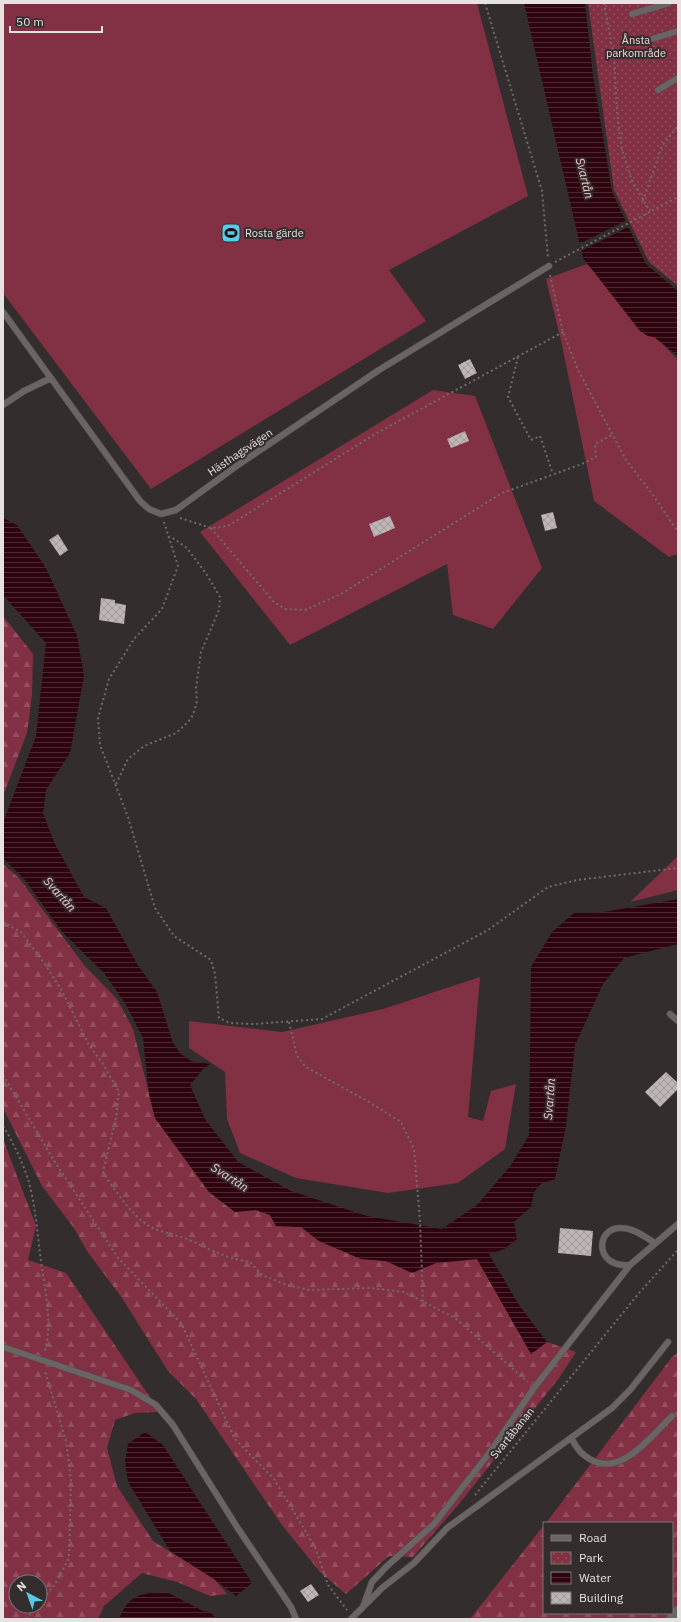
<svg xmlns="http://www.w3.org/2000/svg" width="681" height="1622" viewBox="0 0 681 1622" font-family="'IBM Plex Sans',sans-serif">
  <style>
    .grass { fill: #823043 }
    .forest { fill: url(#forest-firs); fill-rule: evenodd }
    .park { fill: url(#park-dots) }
    .water { fill: url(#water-rules) }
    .pier { fill: #342d2e }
    .building { fill: url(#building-cross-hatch) }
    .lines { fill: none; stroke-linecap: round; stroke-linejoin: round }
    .lane-casing { stroke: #504b4b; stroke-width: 7 }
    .street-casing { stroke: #504b4b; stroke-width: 13 }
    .path { stroke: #716b6b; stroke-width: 2; stroke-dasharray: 2 3; stroke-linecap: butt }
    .lane { stroke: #6b6465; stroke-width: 6 }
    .street { stroke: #6b6465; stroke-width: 12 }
    .labels { text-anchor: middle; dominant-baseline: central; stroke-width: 4; stroke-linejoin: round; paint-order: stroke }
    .park-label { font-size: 11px; fill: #f2d8dc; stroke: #342d2e }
    .poi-label { font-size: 11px; fill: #e6e2e2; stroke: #342d2e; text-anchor: start }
    .street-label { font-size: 11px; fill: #e6e2e2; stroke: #342d2e }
    .water-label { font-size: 12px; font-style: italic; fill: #f9c7ce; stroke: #342d2e }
  </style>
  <defs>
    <pattern id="forest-firs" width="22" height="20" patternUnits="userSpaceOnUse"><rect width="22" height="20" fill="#823043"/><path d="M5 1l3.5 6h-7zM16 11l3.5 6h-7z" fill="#944e5e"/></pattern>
    <pattern id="park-dots" width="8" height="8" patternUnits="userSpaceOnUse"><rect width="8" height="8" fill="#823043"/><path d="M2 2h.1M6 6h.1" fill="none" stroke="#944e5e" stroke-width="1.8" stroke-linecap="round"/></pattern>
    <pattern id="water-rules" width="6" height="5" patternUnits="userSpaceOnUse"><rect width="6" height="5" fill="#2e040f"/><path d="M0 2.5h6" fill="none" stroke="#4c2832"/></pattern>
    <pattern id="building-cross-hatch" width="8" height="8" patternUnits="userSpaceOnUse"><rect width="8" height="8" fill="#bdb5b6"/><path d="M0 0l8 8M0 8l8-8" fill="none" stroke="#9f999a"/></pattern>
  </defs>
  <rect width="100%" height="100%" fill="#342d2e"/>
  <path class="grass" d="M3,3h474l51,193 -139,74 37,51 -275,168 -148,-196z
    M587,264l91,96v194l-9,3 -75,-56 -32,-156 -16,-66z
    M433,390l42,6 67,172 -49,61 -40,-14 -6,-51 -157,81 -90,-113z
    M678,856v34l-48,12z
    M480,977l-12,140 15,4 8,-30 25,-7 -11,65 -47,34 -70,10 -92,-15 -56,-25 -13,-34 -2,-47 -36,-24v-27l93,11 101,-23z"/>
  <path class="forest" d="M3,616l30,38 -1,41 -5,38 -24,63z
    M3,864l16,14 65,87 33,34 16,30 22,89 54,74 26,20 21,-2 14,5 6,11 25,1 18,14 42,18 25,2 26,12 24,-10 41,-4 54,95 16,-12 29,10 -17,26 -100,126 -46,53 -24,-1 -43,38 -26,-22 -38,-47 -86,-126 -28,-28 -46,-73 -35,-47 -13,-23 -32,-42 -39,-78z
    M3,1139l33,87 -8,34 38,13 94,139 -25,1 -20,7 -8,28 10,38 36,55 61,38 13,15 -17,2 -33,-14 -35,-9 -38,33 -6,13h-95zM16,1582h24v24h-24z
    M678,1353v266h-208l74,-94v88h128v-90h-126l126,-166z"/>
  <path class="park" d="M588,3h90v283l-29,-24 -35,-72z"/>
  <path class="water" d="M524,3h61l8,72 19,117 34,72 32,27v65l-24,-19 -6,-1 -8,-5 -57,-73z
    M3,518l14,7 29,43 31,68 7,40 -14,77 -24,37 -3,23 11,29 30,55 22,11 31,56 20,28 16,51 8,11 10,7 19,3 -7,5 -13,16 15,34 33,43 53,29 76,25 75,13 35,-24 34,-40 18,-30 2,-168 21,-35 22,-19h24l80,-14v45l-54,14 -21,26 -28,61 -9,81 -11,53 -14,5 -7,8 -3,15 -17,15 3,17 -13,10 -15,5 30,51 28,37 -16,12 -54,-95 -41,4 -24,10 -26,-12 -25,-2 -42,-18 -18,-14 -25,-1 -6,-11 -14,-5 -21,2 -26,-20 -54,-74 -6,-24 -6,-56 -18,-35 -21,-30 -41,-40 -38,-53 -22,-22v-35l33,-87 10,-93 -43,-48z
    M145,1432l18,13 89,138 -16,13 -22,-17 -44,-28 -42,-69 -3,-21 3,-17z
    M167,1592l36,19 7,1 7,7h-98c10,-26 24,-26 48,-27z"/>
  <path class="pier" d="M627,220l3,6 -51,26 -2,-7z"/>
  <path class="building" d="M470,359l7,14 -12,6 -7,-14z
    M465,431l4,10 -18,7 -4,-9z
    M553,512l4,16 -12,3 -4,-16z
    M390,516l5,12 -21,9 -5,-13z
    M58,534l10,16 -8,6 -11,-16z
    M101,598l14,2v3l11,2 -2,19 -25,-4z
    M666,1072l12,11v6l-18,18 -15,-15z
    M560,1228l33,3 -2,25 -33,-3z
    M311,1584l8,11 -11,7 -8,-11z"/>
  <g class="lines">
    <g class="lane-casing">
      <path id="lane" d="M632,14l37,-11
        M642,42l36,-11
        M658,90l20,-12
        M3,312l137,189 9,8 12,5 15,-4 62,-45 141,-95 170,-104
        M3,405l21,-14 27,-13
        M670,1014l8,7
        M655,1243c-10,-6 -21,-15 -34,-15 -25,-1 -28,40 9,37l48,-41
        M3,1347l128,43 25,15 17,20 64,102 54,80 5,12
        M571,1438c4,6 7,13 13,17 33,28 66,-18 88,-39
        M363,1607l9,-25 14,-15 48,-43 56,-72 44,-64 96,-123
        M351,1619l31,-31 32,-25 33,-35 165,-120 18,-18 38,-48"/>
    </g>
    <g class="street-casing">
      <path id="street" d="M672,1619l6,-7"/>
    </g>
    <path class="path" d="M485,3l57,188 6,67
      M604,3l10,55 3,53 5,39 10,31 18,30
      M643,201l19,-55 16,-20
      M555,262l123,-65
      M550,275l13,57 15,38 48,90 27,35 25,37
      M518,357l-10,40 23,43 9,-4 13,38
      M180,518l31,10 17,-2 147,-92 188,-102
      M164,522l14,44 -16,43 -28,30 -25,40 -11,39 2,27 28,72 27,91 19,28 37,24 4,14 4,44 11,5 24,1 68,-5 166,-89 60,-43 29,-7 101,-12
      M211,528l63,74 11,7 20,1 36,-16 161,-101 80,-29 14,-7 -1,-13 17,-9
      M116,784l12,-25 16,-13 32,-13 12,-11 5,-7 4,-14 -1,-13 5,-36 18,-42 1,-13 -13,-22 -20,-27 -17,-12
      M3,922l18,10 24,32 17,27 27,54 14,19 16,28 -3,26 -13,54c10,16 28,42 43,52 11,8 28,10 41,15 23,10 37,19 63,23l12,13 25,10 22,5 62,-2 33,4 51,26 73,64
      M289,1022l8,34 9,11 63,35 32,20 13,27 6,71 3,81
      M3,1075l50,84 65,99 63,65 54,116 39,40 41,68 13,38 19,25
      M3,1126c10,16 19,35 25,53 7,24 9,50 12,75 4,32 13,66 5,97
      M475,1495l164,-202 39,-43
      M40,1602l14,-16 15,-28 2,-77 -5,-40 -21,-70
      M26,1619l11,-13"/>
    <use href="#lane" class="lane"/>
    <use href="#street" class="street"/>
  </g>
  <defs>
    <g id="stadium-square" transform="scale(1)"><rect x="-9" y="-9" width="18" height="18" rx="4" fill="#5ac8e6" stroke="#342d2e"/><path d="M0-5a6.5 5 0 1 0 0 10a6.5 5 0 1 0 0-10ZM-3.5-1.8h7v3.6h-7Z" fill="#111"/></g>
  </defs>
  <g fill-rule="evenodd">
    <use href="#stadium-square" x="231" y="233"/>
  </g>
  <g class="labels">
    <g class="park-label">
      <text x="636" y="40">Ånsta<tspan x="636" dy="13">parkområde</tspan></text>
    </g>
    <g class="poi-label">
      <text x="245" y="233">Rosta gärde</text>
    </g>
    <g class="street-label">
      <text transform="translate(240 452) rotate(-34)">Hästhagsvägen</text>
      <text transform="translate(512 1433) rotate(-51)">Svartåbanan</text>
    </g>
    <g class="water-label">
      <text transform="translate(585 178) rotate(76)">Svartån</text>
      <text transform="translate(60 894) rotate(48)">Svartån</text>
      <text transform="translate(549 1099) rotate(-86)">Svartån</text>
      <text transform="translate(230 1177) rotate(33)">Svartån</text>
    </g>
  </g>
  <rect width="681" height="1622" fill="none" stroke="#e6e2e2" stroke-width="8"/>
  <rect x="543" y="1522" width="130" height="92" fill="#342d2e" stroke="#7b7576"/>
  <rect x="551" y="1535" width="20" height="6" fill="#6b6465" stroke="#7b7576"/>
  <text x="579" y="1542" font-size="12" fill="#e6e2e2">Road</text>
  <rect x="551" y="1552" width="20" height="12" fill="url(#park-dots)" stroke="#7b7576"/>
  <text x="579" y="1562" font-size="12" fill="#e6e2e2">Park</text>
  <rect x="551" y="1572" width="20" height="12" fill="url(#water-rules)" stroke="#7b7576"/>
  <text x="579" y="1582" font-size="12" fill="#e6e2e2">Water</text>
  <rect x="551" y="1592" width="20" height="12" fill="url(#building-cross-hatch)" stroke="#7b7576"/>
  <text x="579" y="1602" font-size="12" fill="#e6e2e2">Building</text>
  <g transform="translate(28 1594) rotate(319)"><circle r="19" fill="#342d2e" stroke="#7b7576"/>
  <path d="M0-3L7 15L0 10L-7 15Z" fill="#5ac8e6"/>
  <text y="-6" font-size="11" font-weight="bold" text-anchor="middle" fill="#e6e2e2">N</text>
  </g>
  <path d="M10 26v6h92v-6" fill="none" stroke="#e6e2e2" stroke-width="2"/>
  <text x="16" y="26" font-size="12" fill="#e6e2e2" stroke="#342d2e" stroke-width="3" paint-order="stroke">50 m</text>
</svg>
